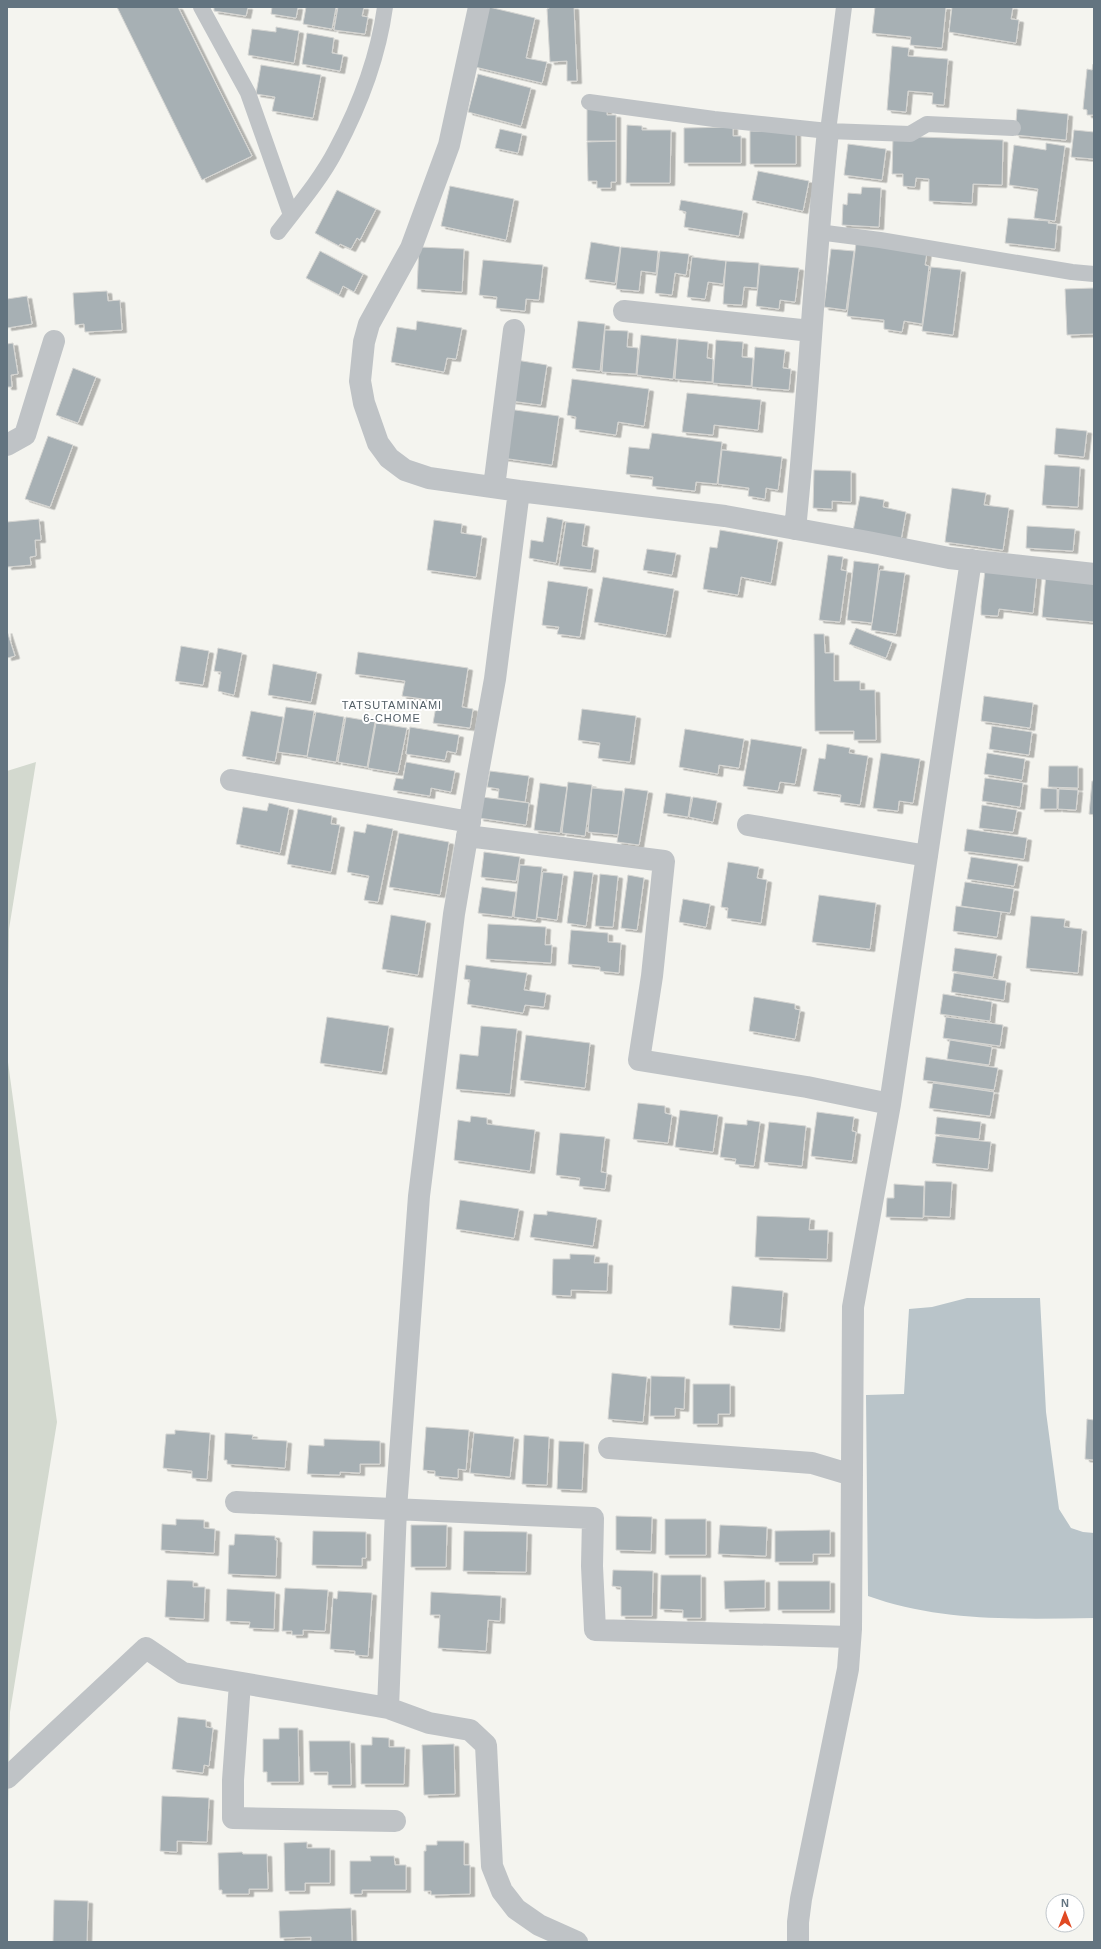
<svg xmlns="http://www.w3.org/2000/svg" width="1101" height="1949" viewBox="0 0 1101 1949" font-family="Helvetica,sans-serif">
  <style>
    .green { fill: #d3d9cf }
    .water { fill: #b9c4c9 }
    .building { fill: #a7b0b4; stroke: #d5d5d2; filter: url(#shadow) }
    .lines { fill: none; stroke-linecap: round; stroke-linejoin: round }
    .service { stroke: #bfc3c6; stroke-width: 16 }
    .minor { stroke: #bfc3c6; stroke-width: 22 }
    .labels { text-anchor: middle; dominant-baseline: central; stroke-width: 4; stroke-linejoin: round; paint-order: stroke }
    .neighbourhood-label { font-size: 11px; letter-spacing: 1px; fill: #515d65; stroke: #fff }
  </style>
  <defs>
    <filter id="shadow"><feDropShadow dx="4.5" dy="2.5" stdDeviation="0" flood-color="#0004"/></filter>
  </defs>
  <rect width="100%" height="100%" fill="#f4f4ef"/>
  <path class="green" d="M36,762l-27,167 -2,126 50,367 -47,290 -3,155v-1096z"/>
  <path class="water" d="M967,1298h73l6,114 13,97 12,19 12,4 11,1v85c-76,1 -154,4 -226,-22l-2,-201 38,-1 5,-85 23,-2z"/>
  <path class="building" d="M117,7h61l74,149 -50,24z
    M214,7h34l-2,9 -32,-5z
    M272,7h26l-2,11 -25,-4z
    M306,7h30l-4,22 -29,-5z
    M338,7h26l-2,9 6,1 -3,17 -31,-4z
    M489,7l46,11 -9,40 21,4 -5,21 -67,-16z
    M551,7h23l3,74h-10v-20l-17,1 -3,-53z
    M875,7h71l-4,41 -32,-3 1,-8 -39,-4z
    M952,7h61l-2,12 8,1 -3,23 -67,-11z
    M276,27l23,4 -5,32 -46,-8 4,-26 24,3z
    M307,33l27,5 -2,15 11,2 -3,16 -38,-7z
    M892,46l17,2 -1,8 40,3 -4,46 -12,-1 1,-11 -25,-2 -2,21 -19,-2z
    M1093,64h1v51h-7v-5l-4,-1 4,-40 5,1z
    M261,65l60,10 -8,43 -41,-7 3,-14 -19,-3z
    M478,74l53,14 -10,38 -53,-14z
    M607,106v9h9v26h-29v-34z
    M1017,109l51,5 -2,26 -51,-5z
    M627,125l15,1v4h29l-1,53h-44z
    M733,127v9h8v27h-57v-35z
    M500,129l22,5 -4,19 -23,-5z
    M1074,130l20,2v27l-23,-2z
    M750,131l46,1v32h-46z
    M893,136l110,4 -1,45 -29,-1 -1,19 -43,-2v-22l-13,-1 -1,9 -12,-1v-12h-11z
    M616,141v41h-5v6h-14v-7h-9l-1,-39z
    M1046,143l19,3 -10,75 -21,-3 4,-29 -29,-4 5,-40 32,5z
    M848,144l38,5 -4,31 -38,-5z
    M758,171l51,10 -6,30 -51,-11z
    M450,186l64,13 -8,41 -65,-14z
    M862,187l19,1 -2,39 -37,-2 1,-21 4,1 1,-12 13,1z
    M337,190l39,19 -16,31 -3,-2 -6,11 -11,-5 -1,2 -24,-13z
    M681,200l62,11 -4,25 -55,-9 2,-15 -7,-2z
    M1008,218l41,3 -1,2 9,1 -2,25 -50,-6z
    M591,242l29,5 -5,36 -30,-4z
    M856,243l71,9 -2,13 4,1 -7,58 -18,-3 -2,11 -18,-3v-9l-37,-4z
    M419,247l45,2 -2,43 -45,-3z
    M621,247l37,4 -2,22 -15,-2 -2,20 -23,-2z
    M831,249l23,2 -8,59 -22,-3z
    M320,251l43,23 -9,18 -11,-6 -4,9 -33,-17z
    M660,251l29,3 -3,21 -11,-2 -3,22 -17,-2z
    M692,257l34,4 -3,23 -15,-2 -3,17 -18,-2z
    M483,260l60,5 -4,35 -13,-1 -1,12 -29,-3 1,-11 -18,-2z
    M726,261l33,2 -2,25 -13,-1 -2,18 -19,-1z
    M760,265l39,3 -4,34 -15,-2 -1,9 -23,-3z
    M931,267l30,3 -8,65 -31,-4z
    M1094,288v46l-27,1 -2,-46z
    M107,291l1,10 12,-1 2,30 -37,2 -1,-8 -9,1 -2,-32z
    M27,296l5,28 -25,4v-29z
    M417,321l45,7 -6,31 -9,-1 -3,14 -53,-10 6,-35 19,3z
    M578,321l27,3 -5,47 -28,-3z
    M605,330l23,1 -1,16 11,1 -2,26 -34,-2z
    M641,335l36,4 -4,40 -36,-4z
    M678,339l30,3 -1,16 6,1 -1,23 -37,-3z
    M716,340l27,2 -1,15 11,1 -2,28 -38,-3z
    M13,343l5,31 -7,1 1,12h-5v-43z
    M755,347l30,3 -2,18 8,1 -2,21 -37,-3z
    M516,360l31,5 -6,40 -30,-4z
    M73,368l23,9 -18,46 -22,-8z
    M572,379l77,10 -5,37 -26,-4 -2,13 -41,-6 1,-12 -9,-2z
    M687,393l74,7 -3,30 -44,-5 -1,10 -31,-3z
    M508,409l51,7 -7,49 -50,-7z
    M1056,428l31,3 -3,26 -30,-3z
    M652,433l70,9 -5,42 -21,-2 -1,9 -43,-5 1,-9 -27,-3 3,-27 20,2z
    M48,436l25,9 -23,62 -25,-8z
    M722,450l60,7 -4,33 -12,-2 -1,11 -17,-3 1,-8 -31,-4z
    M1045,465l35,2 -2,40 -36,-2z
    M814,470l37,1v31l-19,-1v8l-19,-1z
    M952,488l34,5 -2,12 25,3 -6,42 -58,-8z
    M860,496l24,4 -1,7 23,5 -5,28 -48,-9z
    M547,517l16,3 -7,43 -27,-5 2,-18 12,2z
    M39,519l2,21h-6l1,16 -6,1 1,8 -24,2v-45z
    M434,520l28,4 -1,9 21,3 -6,41 -49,-7z
    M566,522l19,2 -3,22 12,2 -3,22 -32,-4z
    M1027,526l48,3 -2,22 -47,-3z
    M720,530l58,10 -7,43 -30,-6 -3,18 -35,-6 7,-42 7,1z
    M647,549l29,4 -4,22 -29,-5z
    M828,555l15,2 -2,13 6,1 -7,51 -21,-2z
    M854,561l25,3 -7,59 -25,-3z
    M880,570l25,3 -9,61 -25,-4z
    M985,570l52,4 -4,39 -34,-4 -1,7 -17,-1v-9z
    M1046,574l48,5v43l-52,-5z
    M603,577l71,12 -8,46 -72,-13z
    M548,581l40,6 -8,50 -23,-3 2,-7 -17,-2z
    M856,628l36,14 -6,16 -37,-14z
    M7,631l8,25 -8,2z
    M814,634h10l1,19h9v28h26v9h15l1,50h-22v-9h-39z
    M181,646l28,5 -6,34 -28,-4z
    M218,648l24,5 -8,42 -16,-4 3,-19 -7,-1z
    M358,652l110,16 -6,39 11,2 -3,19 -37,-5 4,-22 -35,-5 3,-15 -50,-7z
    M273,664l44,8 -6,30 -43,-7z
    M984,696l49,7 -3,25 -49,-7z
    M286,707l28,4 -7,45 -29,-4z
    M582,709l54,7 -6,46 -32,-4 2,-15 -22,-3z
    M251,711l32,6 -8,45 -33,-6z
    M316,712l28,5 -8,45 -29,-5z
    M346,717l29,5 -8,45 -29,-5z
    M376,723l31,5 -9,45 -30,-5z
    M992,726l40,6 -3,23 -40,-6z
    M410,727l49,8 -3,18 -9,-2 -2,9 -39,-6z
    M685,729l59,10 -5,29 -20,-3 -1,9 -39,-7z
    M751,739l51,8 -7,37 -15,-2 -2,9 -35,-5z
    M827,744l23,4 -1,5 19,3 -8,49 -20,-3 1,-7 -28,-4 6,-33 6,1z
    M881,753l39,6 -7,44 -14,-2 -1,10 -25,-3z
    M987,753l38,6 -3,21 -38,-6z
    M406,762l49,9 -4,21 -20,-4 -1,8 -37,-6 3,-12 7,1z
    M1049,766h29v22l-30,-1z
    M490,771l39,5 -4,26 -27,-4 1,-9 -12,-2z
    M985,778l38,5 -3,24 -38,-6z
    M1092,781h2v34l-5,-1z
    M568,782l24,3 -7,51 -23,-3z
    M540,783l27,4 -7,46 -26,-3z
    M592,788l31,3 -5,44 -30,-3z
    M625,788l23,3 -9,54 -22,-3z
    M1041,788l16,1v20h-17z
    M1059,789l19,1 -2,20 -18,-1z
    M666,793l25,4 -3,20 -25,-4z
    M482,797l47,6 -3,22 -47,-7z
    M693,797l24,4 -4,21 -24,-5z
    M269,803l20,5 -9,45 -44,-9 7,-37 24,4z
    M982,805l35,5 -4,22 -34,-4z
    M298,809l34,7 -1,8 9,1 -9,47 -44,-8z
    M367,824l26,5 -15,73 -14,-2 5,-24 -22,-4 7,-41 11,2z
    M967,829l60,9 -3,21 -60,-8z
    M399,833l50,9 -9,53 -51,-8z
    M484,852l36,5 -4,24 -35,-4z
    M971,857l47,7 -4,22 -47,-7z
    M728,862l31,5 -2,11 10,2 -6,43 -34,-5 1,-10 -7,-1z
    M520,865l22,2 -6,53 -22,-3z
    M574,871l19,2 -7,53 -19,-3z
    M543,872l20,2 -6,46 -20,-3z
    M600,874l18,2 -5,51 -18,-1z
    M628,875l16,3 -7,52 -16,-2z
    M965,882l49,7 -4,24 -49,-7z
    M482,887l34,5 -4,25 -34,-4z
    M819,895l57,8 -6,46 -58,-7z
    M683,899l27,5 -4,23 -27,-5z
    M956,906l45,6 -4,25 -44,-6z
    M391,915l35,6 -8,54 -36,-6z
    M1031,916l34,3 -1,8 18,2 -4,44 -52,-5z
    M488,924l58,3 -1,18h7l-1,18 -65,-4z
    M571,930l37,3v9l13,1 -2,30 -19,-2v-4l-32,-3z
    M955,948l42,6 -4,23 -41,-6z
    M466,965l61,8 -3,17 22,3 -2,14 -19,-2 -2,8 -56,-9 3,-24 -6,-1z
    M954,973l52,8 -2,19 -53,-8z
    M943,994l49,8 -2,19 -50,-7z
    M754,997l41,7v5l5,1 -5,29 -46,-8z
    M327,1017l62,9 -7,46 -62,-9z
    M946,1017l57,8 -3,21 -57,-8z
    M481,1026l36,3 -7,65 -54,-5 4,-35 18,2z
    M526,1035l64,8 -5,45 -65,-8z
    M950,1040l42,7 -3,18 -42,-6z
    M926,1057l72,11 -4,22 -71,-10z
    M933,1083l61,9 -4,24 -61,-8z
    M638,1103l27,3v7l7,2 -4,28 -35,-4z
    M680,1110l38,5 -5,37 -38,-5z
    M817,1112l37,5 -2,14 4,1 -4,29 -41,-5z
    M471,1116l16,2v6l48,6 -5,41 -76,-11 4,-40 12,2z
    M937,1117l44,5 -2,17 -44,-5z
    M747,1120l13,2 -6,44 -19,-2 1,-5 -16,-2 5,-34 22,2z
    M769,1122l37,4 -4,40 -38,-4z
    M560,1133l45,4 -4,35 6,1 -2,16 -26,-3 1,-8 -24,-3z
    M936,1136l55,6 -3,27 -56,-6z
    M925,1181l27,1 -2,35 -26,-1z
    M894,1184l30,2 -1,32 -37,-1 1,-19h7z
    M460,1200l59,9 -5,29 -58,-9z
    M547,1211l50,7 -4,28 -63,-9 4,-23 13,1z
    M757,1216l53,2 -1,12h19l-1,29 -72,-2z
    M570,1254l25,1 -1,8h14l-1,28 -36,-1v6l-19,-1 1,-36h17z
    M732,1286l51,5 -3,38 -51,-4z
    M612,1373l35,4 -4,45 -35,-3z
    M651,1376l34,1 -1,32 -9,-1v8h-25z
    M693,1384h37v30h-12v10h-25z
    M1087,1419l7,1v40l-9,-1z
    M426,1427l43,3 -3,40 -8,-1v9l-23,-2v-5l-12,-1z
    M175,1430l35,3 -3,46 -15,-1v-7l-29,-3 3,-34h9z
    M225,1433l28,2 -1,4 35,2 -2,27 -58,-4v-4h-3z
    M474,1433l40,4 -4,40 -40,-4z
    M524,1435l25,2 -2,48 -25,-1z
    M324,1439l56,2v23h-20v9l-20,-1v3l-33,-1 2,-29 15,1z
    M559,1441l25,1 -2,48 -25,-1z
    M616,1516l36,1 -1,34 -35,-1z
    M176,1519l28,1v8l11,1 -1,24 -53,-3 1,-26 14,1z
    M665,1519h41v36h-41z
    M411,1525h36l-1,42h-35z
    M720,1525l47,2 -1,29 -48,-2z
    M830,1530v24h-17v8h-38v-31z
    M313,1531l53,1v26h-4v8l-50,-1z
    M464,1531l63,1 -1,40 -63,-1z
    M235,1534l40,2v4h2l-1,36 -48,-2 1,-29h5z
    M613,1570l40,1 -1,45h-31v-29l-9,-1z
    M661,1575h40v43h-18v-8l-23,-1z
    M167,1580l26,1v6h12l-1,32 -39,-2z
    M765,1580v28l-40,1 -1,-28z
    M778,1581h52v29h-52z
    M285,1588l43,2 -3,41 -22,-1v5h-11v-4h-10z
    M227,1589l48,3 -1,37 -25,-1 1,-6 -24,-1z
    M338,1591l34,2 -4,63 -13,-1v-4l-25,-2 3,-51 4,1z
    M431,1592l70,4 -1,25 -12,-1 -2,31 -48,-3 2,-33h-10z
    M178,1717l28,3v7l7,1 -4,38 -5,-1 -1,8 -31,-4z
    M279,1728h19l1,54h-32v-10h-4v-33h16z
    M372,1737l17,1v9h16l-1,37h-43v-39h11z
    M309,1741h41l1,44h-23v-13h-18z
    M454,1744l1,50 -31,1 -2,-50z
    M162,1796l47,2 -2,44 -30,-1v11l-17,-1z
    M437,1841h27v24h6v29l-39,1v-4h-7v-40h2v-6h11z
    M307,1842v6h23v35h-25v8h-20l-1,-48z
    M242,1852l1,2h24l1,35h-19v5h-27v-4h-3l-1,-37z
    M370,1856h24l1,9h11v25h-44v4h-12v-33h21z
    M54,1900l34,1 -1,41h-34z
    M351,1908l1,34h-41v-5l-31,1 -1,-27z"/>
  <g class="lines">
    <path class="service" d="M201,7l47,86 43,122
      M589,102l125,17 114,12 82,3 17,-10 86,4
      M828,131l16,-124
      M278,232c20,-26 43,-53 58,-82 24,-45 42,-92 49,-143
      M818,232l62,8 192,32 22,2"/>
    <path class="minor" d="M479,7l-30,138 -38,103 -42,76 -5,18 -4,39 4,22 14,40 11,15 16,12 24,8 90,13 206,25 143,26 81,16 145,16
      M624,311l187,20
      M7,445l18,-10 29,-94
      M494,487l20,-157
      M795,529c14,-133 19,-265 33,-398
      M231,780l239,42
      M748,825l179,31
      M467,836l197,25 -12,115 -13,84 168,27 83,17
      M609,1448l203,15 40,12
      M236,1502l357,16 -1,48 3,64 255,7
      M240,1683l-7,97v38l162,3
      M388,1708l8,-199 23,-313 35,-282 23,-136 18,-99 24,-188
      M7,1778l139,-130 37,25 205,35 41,15 41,7 16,15 6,121 10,25 14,18 23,16 38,17
      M798,1942v-20l3,-23 47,-230 3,-40 2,-322 37,-203 81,-544"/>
  </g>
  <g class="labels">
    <g class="neighbourhood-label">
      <text x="392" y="705">TATSUTAMINAMI<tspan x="392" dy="13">6-CHOME</tspan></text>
    </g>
  </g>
  <rect width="1101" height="1949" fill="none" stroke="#637480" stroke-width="16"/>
  <g transform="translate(1065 1913)"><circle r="19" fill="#ffffff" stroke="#c1c7cc"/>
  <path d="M0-3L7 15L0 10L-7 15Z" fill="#e04923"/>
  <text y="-6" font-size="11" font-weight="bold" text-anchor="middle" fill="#637480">N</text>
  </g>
</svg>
